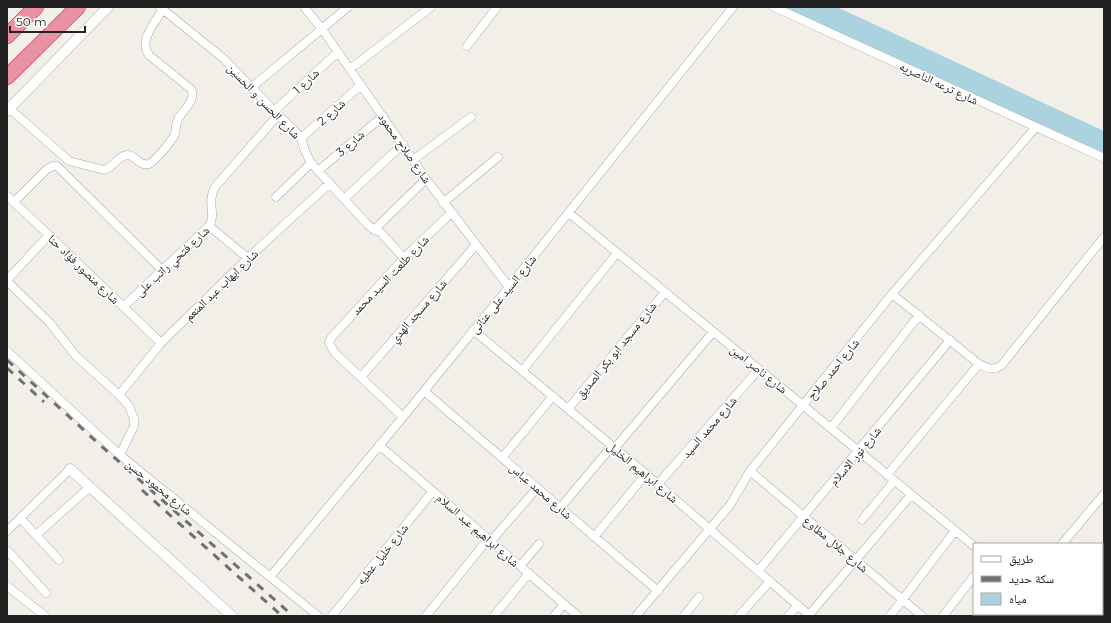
<svg xmlns="http://www.w3.org/2000/svg" width="1111" height="623" viewBox="0 0 1111 623" font-family="Montserrat,'Noto Naskh Arabic',sans-serif">
  <style>
    .water { fill: #aad3df }
    .lines { fill: none; stroke-linecap: round; stroke-linejoin: round }
    .minor-casing { stroke: #a9a9a9; stroke-width: 9 }
    .tertiary-casing { stroke: #a9a9a9; stroke-width: 11 }
    .motorway-casing { stroke: #dc2a67; stroke-width: 16 }
    .minor { stroke: #fff; stroke-width: 8 }
    .tertiary { stroke: #fff; stroke-width: 10 }
    .motorway { stroke: #e892a2; stroke-width: 15 }
    .rail { stroke: #707070; stroke-width: 3; stroke-dasharray: 8 8; stroke-linecap: butt }
    .labels { text-anchor: middle; dominant-baseline: central; stroke-width: 3; stroke-linejoin: round; paint-order: stroke }
    .street-label { font-size: 12px; fill: #222; stroke: #fff }
  </style>
  <rect width="100%" height="100%" fill="#f2efe9"/>
  <path class="water" d="M778,7h59l267,124v22z"/>
  <g class="lines">
    <g class="minor-casing">
      <path id="minor" d="M160,7l64,52 54,56 17,16 6,7 4,13 6,12 56,61 7,6 6,2 24,26
        M304,7l18,22 104,150 83,108
        M774,7l330,151
        M467,46l30,-39
        M350,69l81,-62
        M251,88l97,-81
        M9,108l60,53 35,9c9,-2 15,-15 23,-15 8,-1 12,12 22,9 6,-3 23,-23 26,-30 1,-6 1,-11 3,-15 5,-9 19,-19 13,-30l-41,-33c-13,-14 5,-33 13,-47
        M274,111l64,-59
        M301,138l60,-53
        M413,160l58,-43
        M318,171l65,-55
        M7,196l42,39 112,108
        M276,197l35,-34
        M345,198l58,-54
        M14,202l33,-33 6,-3h4l105,104
        M443,203l55,-46
        M569,213l405,333
        M209,226l39,32
        M374,230l52,-51
        M7,280l42,-45
        M7,281l43,42 26,33 43,39 10,11 5,13v7l-14,29
        M892,294l87,70c8,4 13,7 22,2l103,-129
        M123,307l86,-81c8,-12 -3,-23 6,-39l63,-72
        M473,330l173,144 164,142
        M7,351l113,104 198,161
        M522,371l95,-118
        M361,377l115,-132
        M424,391l234,200
        M119,395l42,-52 87,-85 82,-75
        M568,409l97,-117
        M403,417l-68,-64 -6,-10 2,-5 73,-80 47,-45
        M831,428l88,-113
        M379,445l199,171
        M615,448l98,-116
        M502,458l51,-62
        M750,471l172,145
        M887,475l92,-111
        M658,484l101,-115
        M560,508l52,-62
        M21,519l38,41
        M862,520l32,-39
        M7,531l63,-62
        M36,535l54,-48
        M594,537l52,-63
        M491,541l46,-53
        M1062,544l42,-50
        M7,550l39,43
        M520,566l19,-22
        M758,571l192,-231
        M270,577l133,-160 106,-130 224,-280
        M7,586l38,30
        M809,615l102,-120
        M332,616l101,-125
        M426,616l62,-77
        M494,616l35,-43
        M554,616l10,-12
        M636,616l94,-111 20,-34 142,-177 144,-167
        M684,616l15,-19
        M739,616l31,-35
        M788,616l10,-11
        M890,616l65,-85
        M943,616l31,-40
        M1003,616l2,-2"/>
    </g>
    <g class="tertiary-casing">
      <path id="tertiary" d="M7,111l101,-104
        M70,469l162,147"/>
    </g>
    <g class="motorway-casing">
      <path id="motorway" d="M7,36l29,-29
        M7,77l71,-70"/>
    </g>
    <use href="#minor" class="minor"/>
    <use href="#tertiary" class="tertiary"/>
    <use href="#motorway" class="motorway"/>
    <path class="rail" d="M7,360l92,84 194,172
      M7,368l37,34
      M142,490l140,126"/>
  </g>
  <g class="labels">
    <g class="street-label">
      <text transform="translate(306 81) rotate(-43)">شارع 1</text>
      <text transform="translate(939 83) rotate(25)">شارع ترعه الناصريه</text>
      <text transform="translate(264 101) rotate(46)">شارع الحسن و الحسين</text>
      <text transform="translate(331 112) rotate(-42)">شارع 2</text>
      <text transform="translate(350 143) rotate(-41)">شارع 3</text>
      <text transform="translate(405 148) rotate(55)">شارع صلاح محمود</text>
      <text transform="translate(172 261) rotate(-43)">شارع فتحي راتب على</text>
      <text transform="translate(84 269) rotate(44)">شارع منصور فؤاد حنا</text>
      <text transform="translate(390 275) rotate(-46)">شارع طلعت السيد محمد</text>
      <text transform="translate(221 285) rotate(-44)">شارع ايهاب عبد المنعم</text>
      <text transform="translate(503 294) rotate(-51)">شارع السيد على عنانى</text>
      <text transform="translate(418 311) rotate(-49)">شارع مسجد الهدي</text>
      <text transform="translate(616 350) rotate(-51)">شارع مسجد ابو بكر الصديق</text>
      <text transform="translate(759 369) rotate(39)">شارع ناصر امين</text>
      <text transform="translate(833 369) rotate(-51)">شارع احمد صلاح</text>
      <text transform="translate(709 427) rotate(-49)">شارع محمد السيد</text>
      <text transform="translate(855 456) rotate(-50)">شارع نور الاسلام</text>
      <text transform="translate(643 472) rotate(40)">شارع ابراهيم الخليل</text>
      <text transform="translate(159 487) rotate(39)">شارع محمود حسن</text>
      <text transform="translate(541 491) rotate(41)">شارع محمد عباس</text>
      <text transform="translate(478 530) rotate(41)">شارع ابراهيم عبد السلام</text>
      <text transform="translate(836 544) rotate(40)">شارع جلال مطاوع</text>
      <text transform="translate(382 554) rotate(-51)">شارع خليل عطيه</text>
    </g>
  </g>
  <rect width="1111" height="623" fill="none" stroke="#222222" stroke-width="16"/>
  <rect x="973" y="543" width="130" height="72" fill="#ffffff" stroke="#a7a7a7"/>
  <rect x="981" y="556" width="20" height="6" fill="#ffffff" stroke="#a7a7a7"/>
  <text x="1009" y="563" font-size="12" fill="#222222">طريق</text>
  <rect x="981" y="576" width="20" height="6" fill="#707070" stroke="#a7a7a7"/>
  <text x="1009" y="583" font-size="12" fill="#222222">سكة حديد</text>
  <rect x="981" y="593" width="20" height="12" fill="#aad3df" stroke="#a7a7a7"/>
  <text x="1009" y="603" font-size="12" fill="#222222">مياه</text>
  <path d="M10 26v6h75v-6" fill="none" stroke="#222222" stroke-width="2"/>
  <text x="16" y="26" font-size="12" fill="#222222" stroke="#ffffff" stroke-width="3" paint-order="stroke">50 m</text>
</svg>
